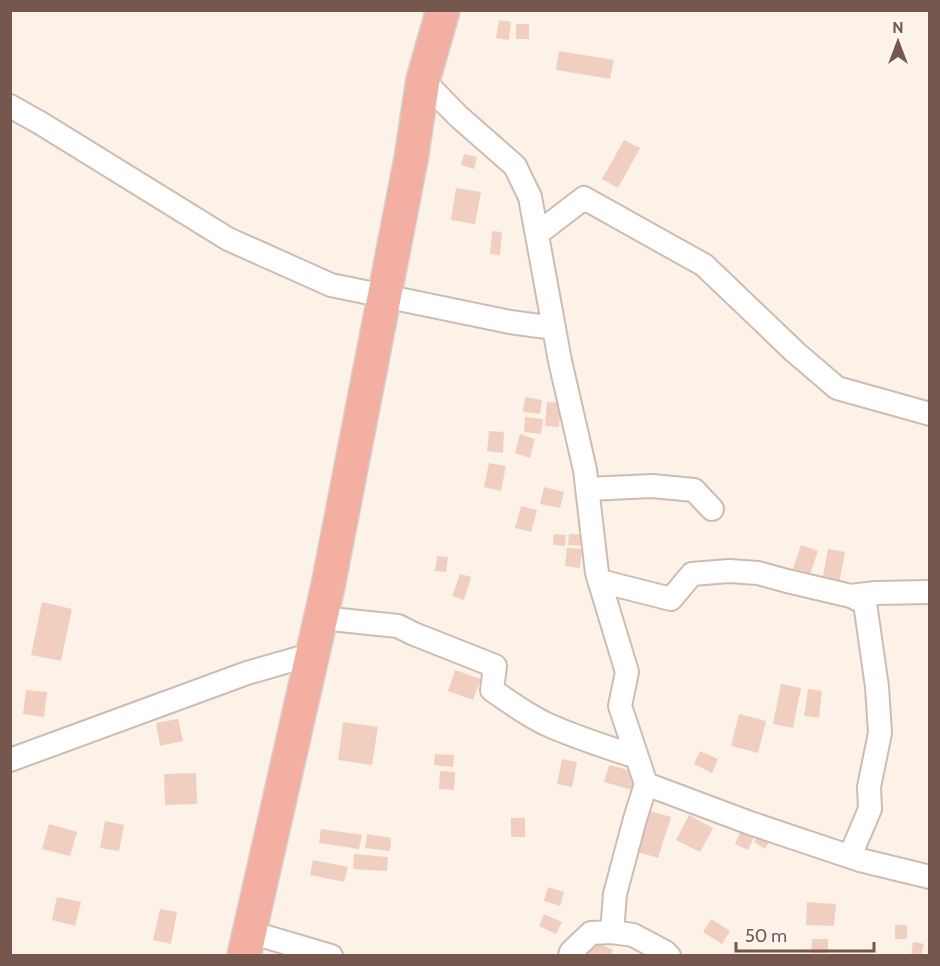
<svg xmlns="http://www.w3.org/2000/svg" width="940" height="966" viewBox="0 0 940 966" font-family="Cabin,sans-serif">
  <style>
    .building { fill: #f0cfc1 }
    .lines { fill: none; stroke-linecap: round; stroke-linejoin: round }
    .minor-casing { stroke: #cfbbb1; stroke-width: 26 }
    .highway-casing { stroke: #d8d0cd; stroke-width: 36 }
    .minor { stroke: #fff; stroke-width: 22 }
    .highway { stroke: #f3afa2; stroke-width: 33 }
  </style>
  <rect width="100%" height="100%" fill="#fcf2e8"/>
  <path class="building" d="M499,20l12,2 -2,18 -13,-2z
    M516,24h13v15h-13z
    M559,51l55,9 -4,19 -54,-9z
    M624,140l16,8 -22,40 -16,-9z
    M464,154l13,3 -3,12 -13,-4z
    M456,188l25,4 -6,32 -24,-4z
    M492,231l10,1 -2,23 -10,-1z
    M525,397l17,3 -2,14 -17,-2z
    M547,402l14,1 -2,24 -14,-1z
    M525,417l18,2 -2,15 -17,-2z
    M489,431l15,1 -1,21 -16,-2z
    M520,434l15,5 -5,19 -15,-5z
    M489,463l17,3 -5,25 -17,-4z
    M544,487l20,5 -4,16 -20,-4z
    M521,506l16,4 -6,22 -16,-4z
    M554,534l12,1 -1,11 -12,-1z
    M569,534l26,1v11l-27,-1z
    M801,545l17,6 -10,29 -17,-6z
    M567,548l15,1 -2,19 -15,-2z
    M828,549l17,3 -6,32 -17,-3z
    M437,556l11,1 -2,15 -11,-1z
    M460,574l11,3 -7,23 -12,-4z
    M42,602l30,7 -11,52 -30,-6z
    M455,670l26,9 -8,21 -25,-9z
    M781,684l20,4 -8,40 -20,-4z
    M808,689l14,2 -3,27 -15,-2z
    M26,690l21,2 -3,25 -21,-3z
    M739,714l27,7 -8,32 -27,-7z
    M178,719l5,22 -23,5 -4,-23z
    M343,722l35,5 -6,38 -34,-5z
    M700,751l18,8 -6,14 -18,-9z
    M435,754l19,1 -1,12 -19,-2z
    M562,759l15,3 -5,25 -15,-3z
    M609,765l43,11 -5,18 -43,-12z
    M440,771l15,1 -1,18 -15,-1z
    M196,773l1,31 -32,1 -1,-31z
    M650,811l21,6 -13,41 -20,-6z
    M689,815l24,13 -13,24 -24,-12z
    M511,818h14v19h-14z
    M105,821l19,4 -5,26 -19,-3z
    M49,824l28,8 -7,24 -28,-7z
    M743,826l14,5 -9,19 -13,-6z
    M321,829l41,6 -3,14 -40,-6z
    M761,829l12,6 -8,14 -11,-7z
    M367,834l24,4 -1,13 -25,-3z
    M354,854l34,3 -1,14 -34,-2z
    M313,860l35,7 -4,15 -34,-7z
    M548,887l16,5 -4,14 -16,-5z
    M57,897l24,5 -6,24 -23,-6z
    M807,902l29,2 -2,22 -28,-1z
    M160,909l17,3 -6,32 -18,-4z
    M544,914l18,8 -6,12 -17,-8z
    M711,919l19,12 -8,13 -19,-12z
    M895,925h12v14h-12z
    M812,939h16v14h-17z
    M591,940l22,10 -3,6h-26z
    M913,942l11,2 -3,12h-10z"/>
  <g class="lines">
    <g class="minor-casing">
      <path id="minor" d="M423,80l35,36 57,50 15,31 30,164 25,109 12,103 30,99 -7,34 26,78 104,39 110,37 70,17
        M10,106l32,18 186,115 103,46 179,37 44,6
        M537,234l47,-36 120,67 91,87 42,36 93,26
        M588,489l64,-3 42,4 18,19
        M600,581l71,18 21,-25 37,-3 29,2 29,8 64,15 14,7 12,84 3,46 -11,54 1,22 -20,47
        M851,596l25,-3 54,-1
        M321,618l77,8 16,8 81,32 -3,24c17,12 34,24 52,33 30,14 62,24 93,34
        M10,760l237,-87 66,-19
        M250,932l81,24
        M612,932l3,-38 20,-75 11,-35
        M570,956l1,-4 20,-19 21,-1 21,3 32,17 4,4"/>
    </g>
    <g class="highway-casing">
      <path id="highway" d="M244,956l84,-370 83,-427 12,-79 20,-70"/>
    </g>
    <use href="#minor" class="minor"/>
    <use href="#highway" class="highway"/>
  </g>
  <rect width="940" height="966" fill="none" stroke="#75574d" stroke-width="24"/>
  <g transform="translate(898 42)" stroke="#fef6ee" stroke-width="4.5" paint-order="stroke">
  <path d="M0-4.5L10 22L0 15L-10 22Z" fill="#75574d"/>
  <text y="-9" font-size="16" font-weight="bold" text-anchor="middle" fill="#75574d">N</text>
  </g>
  <path d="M736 942v9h138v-9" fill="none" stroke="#75574d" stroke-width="3"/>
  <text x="745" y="942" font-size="18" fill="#75574d" stroke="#fef6ee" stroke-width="4.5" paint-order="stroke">50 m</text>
</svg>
